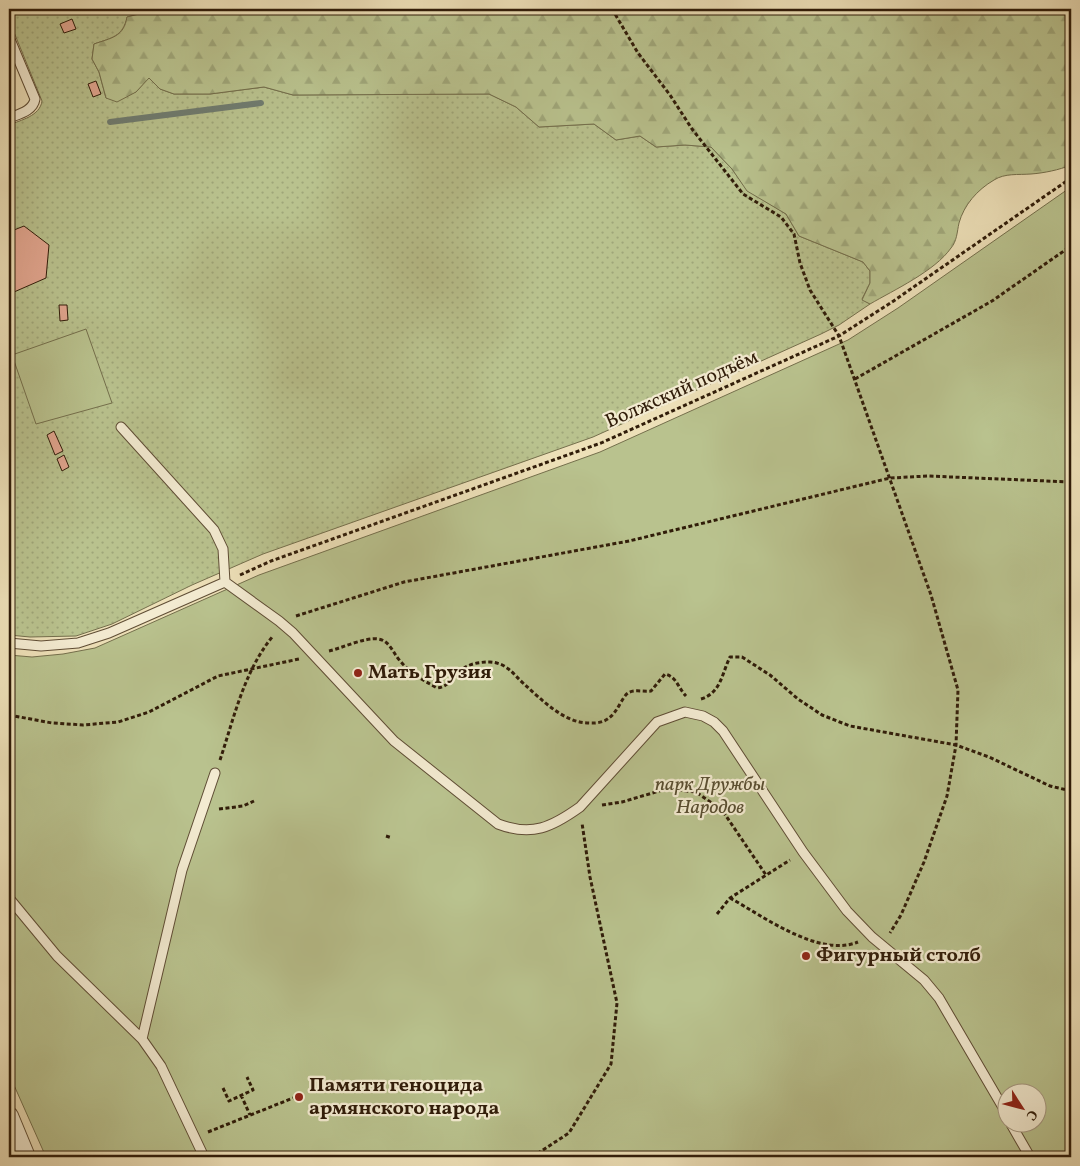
<svg xmlns="http://www.w3.org/2000/svg" width="1080" height="1166" viewBox="0 0 1080 1166" font-family="Vollkorn,serif">
  <style>
    .grass { fill: url(#grass-dots); stroke: #746f4c }
    .forest { fill: url(#forest-firs); stroke: #746f4c }
    .park { fill: #b9c28e; stroke: #746f4c; fill-rule: evenodd }
    .lines { fill: none; stroke-linecap: round; stroke-linejoin: round }
    .stream { stroke: #707c70; stroke-width: 6 }
    .building { fill: #e2a690; stroke: #301c09 }
    .lane-casing { stroke: #5f4d35; stroke-width: 11 }
    .street-casing { stroke: #5f4d35; stroke-width: 20 }
    .path { stroke: #301c09; stroke-width: 3; stroke-dasharray: 4 2.5; stroke-linecap: butt }
    .lane { stroke: #f3ebd1; stroke-width: 9 }
    .street { stroke: #f3ebd1; stroke-width: 18 }
    .poi-dot { fill: #8f2418; stroke: #f3ebd1; stroke-width: 2 }
    .labels { text-anchor: middle; dominant-baseline: central; stroke-width: 4.5; stroke-linejoin: round; paint-order: stroke }
    .street-label { font-size: 20px; fill: #301c09; stroke: #f3ebd1 }
    .poi-label { font-size: 20px; font-weight: bold; fill: #301c09; stroke: #f3ebd1; text-anchor: start }
    .park-label { font-size: 20px; font-style: italic; fill: #594e31; stroke: #f3ebd1 }
  </style>
  <defs>
    <pattern id="grass-dots" width="8" height="8" patternUnits="userSpaceOnUse" patternTransform="scale(1.25)"><rect width="8" height="8" fill="#b9c28e"/><path d="M2 2h.1M6 6h.1" fill="none" stroke="#9fa679" stroke-width="1.8" stroke-linecap="round"/></pattern>
    <pattern id="forest-firs" width="22" height="20" patternUnits="userSpaceOnUse" patternTransform="scale(1.25)"><rect width="22" height="20" fill="#b9c28e"/><path d="M5 1l3.5 6h-7zM16 11l3.5 6h-7z" fill="#9fa679"/></pattern>
  </defs>
  <rect width="100%" height="100%" fill="#ede0b8"/>
  <filter id="stains"><feTurbulence type="fractalNoise" baseFrequency=".004" numOctaves="4"/><feColorMatrix values="0 0 0 0 .2 0 0 0 0 .09 0 0 0 0 .02 0 0 0 .5 -.17"/></filter>
  <radialGradient id="worn" r=".72"><stop offset=".6" stop-color="#630" stop-opacity="0"/><stop offset="1" stop-color="#630" stop-opacity=".3"/></radialGradient>
  <path class="grass" d="M9,9h143l-1,2 -24,6c-4,20 -16,21 -33,27l-2,15 7,13 7,26 30,-6 13,-15 11,12 14,5h36l54,-7 29,8 196,-1 27,13 23,20 55,-3 22,16 24,-4 16,11 29,-2 26,2 21,22 15,21 39,24 13,22 64,26 7,9v12l-8,16 8,5 -31,21 -18,9 -228,103 -330,117 -71,31 -80,39 -36,12 -46,1 -21,-2v-510c12,-5 31,-9 33,-24l-33,-81z"/>
  <path class="forest" d="M152,9h919v156c-12,5 -27,8 -40,9 -13,1 -26,-1 -37,6 -17,10 -30,25 -35,43 -2,9 -2,18 -8,25 -16,23 -57,42 -81,56l-8,-4 8,-17v-12l-7,-9 -64,-26 -13,-22 -39,-23 -15,-22 -21,-22 -26,-2 -29,2 -16,-11 -24,4 -22,-16 -55,3 -23,-20 -27,-13 -196,1 -29,-8 -54,7h-36l-14,-5 -11,-11 -13,14 -19,10 -11,-4 -7,-26 -7,-13 2,-15c17,-6 30,-7 33,-27l24,-6z"/>
  <path class="park" d="M1071,187v970h-1025l-37,-83v-419l23,2 31,-3 32,-6 164,-73 341,-123 248,-112 50,-32zM1008,1094h30v30h-30z
    M86,329l26,74 -76,21 -24,-69z"/>
  <g class="lines">
    <path class="stream" d="M110,122l151,-19"/>
  </g>
  <path class="building" d="M72,19l4,10 -12,4 -4,-9z
    M96,81l5,13 -8,3 -5,-13z
    M24,226l25,19 -3,33 -32,14 -5,-4v-56z
    M59,305h8l1,15 -8,1z
    M54,431l9,20 -8,4 -8,-20z
    M64,455l5,12 -7,4 -5,-12z"/>
  <g class="lines">
    <g class="lane-casing">
      <path id="lane" d="M9,37l26,62c-2,12 -16,15 -26,19
        M121,427l93,103 9,19 2,33
        M225,582l54,39 14,12 101,108 104,83c34,13 54,3 82,-17l77,-85 28,-10 18,4 11,6 9,9 80,121 44,59 25,26 52,43 15,18 69,118
        M9,643l32,3 37,-3 31,-10 116,-51
        M9,898l48,58 85,83 19,27 43,91
        M142,1039l40,-169 33,-97
        M1011,1124l19,33"/>
    </g>
    <g class="street-casing">
      <path id="street" d="M9,1116l17,41"/>
    </g>
    <path class="path" d="M612,9l26,44 32,42 22,34 51,65 38,23 13,17 6,29 10,27 29,46 4,11 88,248 27,95 -2,55 -9,51 -23,66 -23,53 -11,18
      M855,379l137,-78 79,-55
      M240,575l31,-14 330,-118 238,-107 53,-34 179,-124
      M296,616l108,-34 225,-41 261,-63 38,-2 143,6
      M329,651c13,-3 36,-14 49,-12 10,1 14,11 19,18 11,15 24,22 40,31 13,-1 17,-14 27,-20 8,-5 17,-6 26,-6 17,1 23,12 34,22 18,16 40,39 65,39 17,1 24,-6 32,-21 2,-3 4,-7 7,-9 6,-4 16,-1 23,-2l14,-17c12,3 13,14 21,22
      M701,699c20,-6 21,-26 29,-42h12l28,18 28,24 24,16 28,11 106,19 33,12 61,29 17,4 4,-1
      M9,715l43,8 31,2 35,-3 31,-10 69,-36 81,-17
      M220,760c14,-42 24,-89 53,-124
      M602,805l20,-3 44,-13 30,3 26,18 44,65
      M219,809l24,-3 11,-5
      M386,836l6,2
      M730,898c33,18 89,60 128,44
      M717,914l13,-16 60,-38
      M223,1088l6,13 24,-11 -6,-13
      M241,1095l9,20
      M208,1132l85,-34
      M532,1157l37,-24 42,-69 6,-61 -27,-126 -8,-54"/>
    <use href="#lane" class="lane"/>
    <use href="#street" class="street"/>
  </g>
  <g class="poi-dot">
    <circle cx="358" cy="673" r="5"/>
    <circle cx="806" cy="956" r="5"/>
    <circle cx="299" cy="1097" r="5"/>
  </g>
  <g class="labels">
    <g class="street-label">
      <text transform="translate(682 390) rotate(-24)">Волжский подъём</text>
    </g>
    <g class="poi-label">
      <text x="368" y="673">Мать Грузия</text>
      <text x="816" y="956">Фигурный столб</text>
      <text x="309" y="1086">Памяти геноцида<tspan x="309" dy="23">армянского народа</tspan></text>
    </g>
    <g class="park-label">
      <text x="710" y="785">парк Дружбы<tspan x="710" dy="23">Народов</tspan></text>
    </g>
  </g>
  <rect width="1080" height="1166" fill="none" stroke="#ede0b8" stroke-width="30"/>
  <rect x="10" y="10" width="1060" height="1146" fill="none" stroke="#301c09" stroke-width="2.5"/>
  <rect x="15" y="15" width="1050" height="1136" fill="none" stroke="#301c09"/>
  <g transform="translate(1022 1108) rotate(126)"><circle r="24" fill="#f3ebd1" stroke="#a59881"/>
  <path d="M0-4L9 19L0 12L-9 19Z" fill="#8f2418"/>
  <text y="-8" font-size="14" font-weight="bold" text-anchor="middle" fill="#301c09">С</text>
  </g>
  <rect width="100%" height="100%" filter="url(#stains)"/>
  <rect width="100%" height="100%" fill="url(#worn)"/>
</svg>
